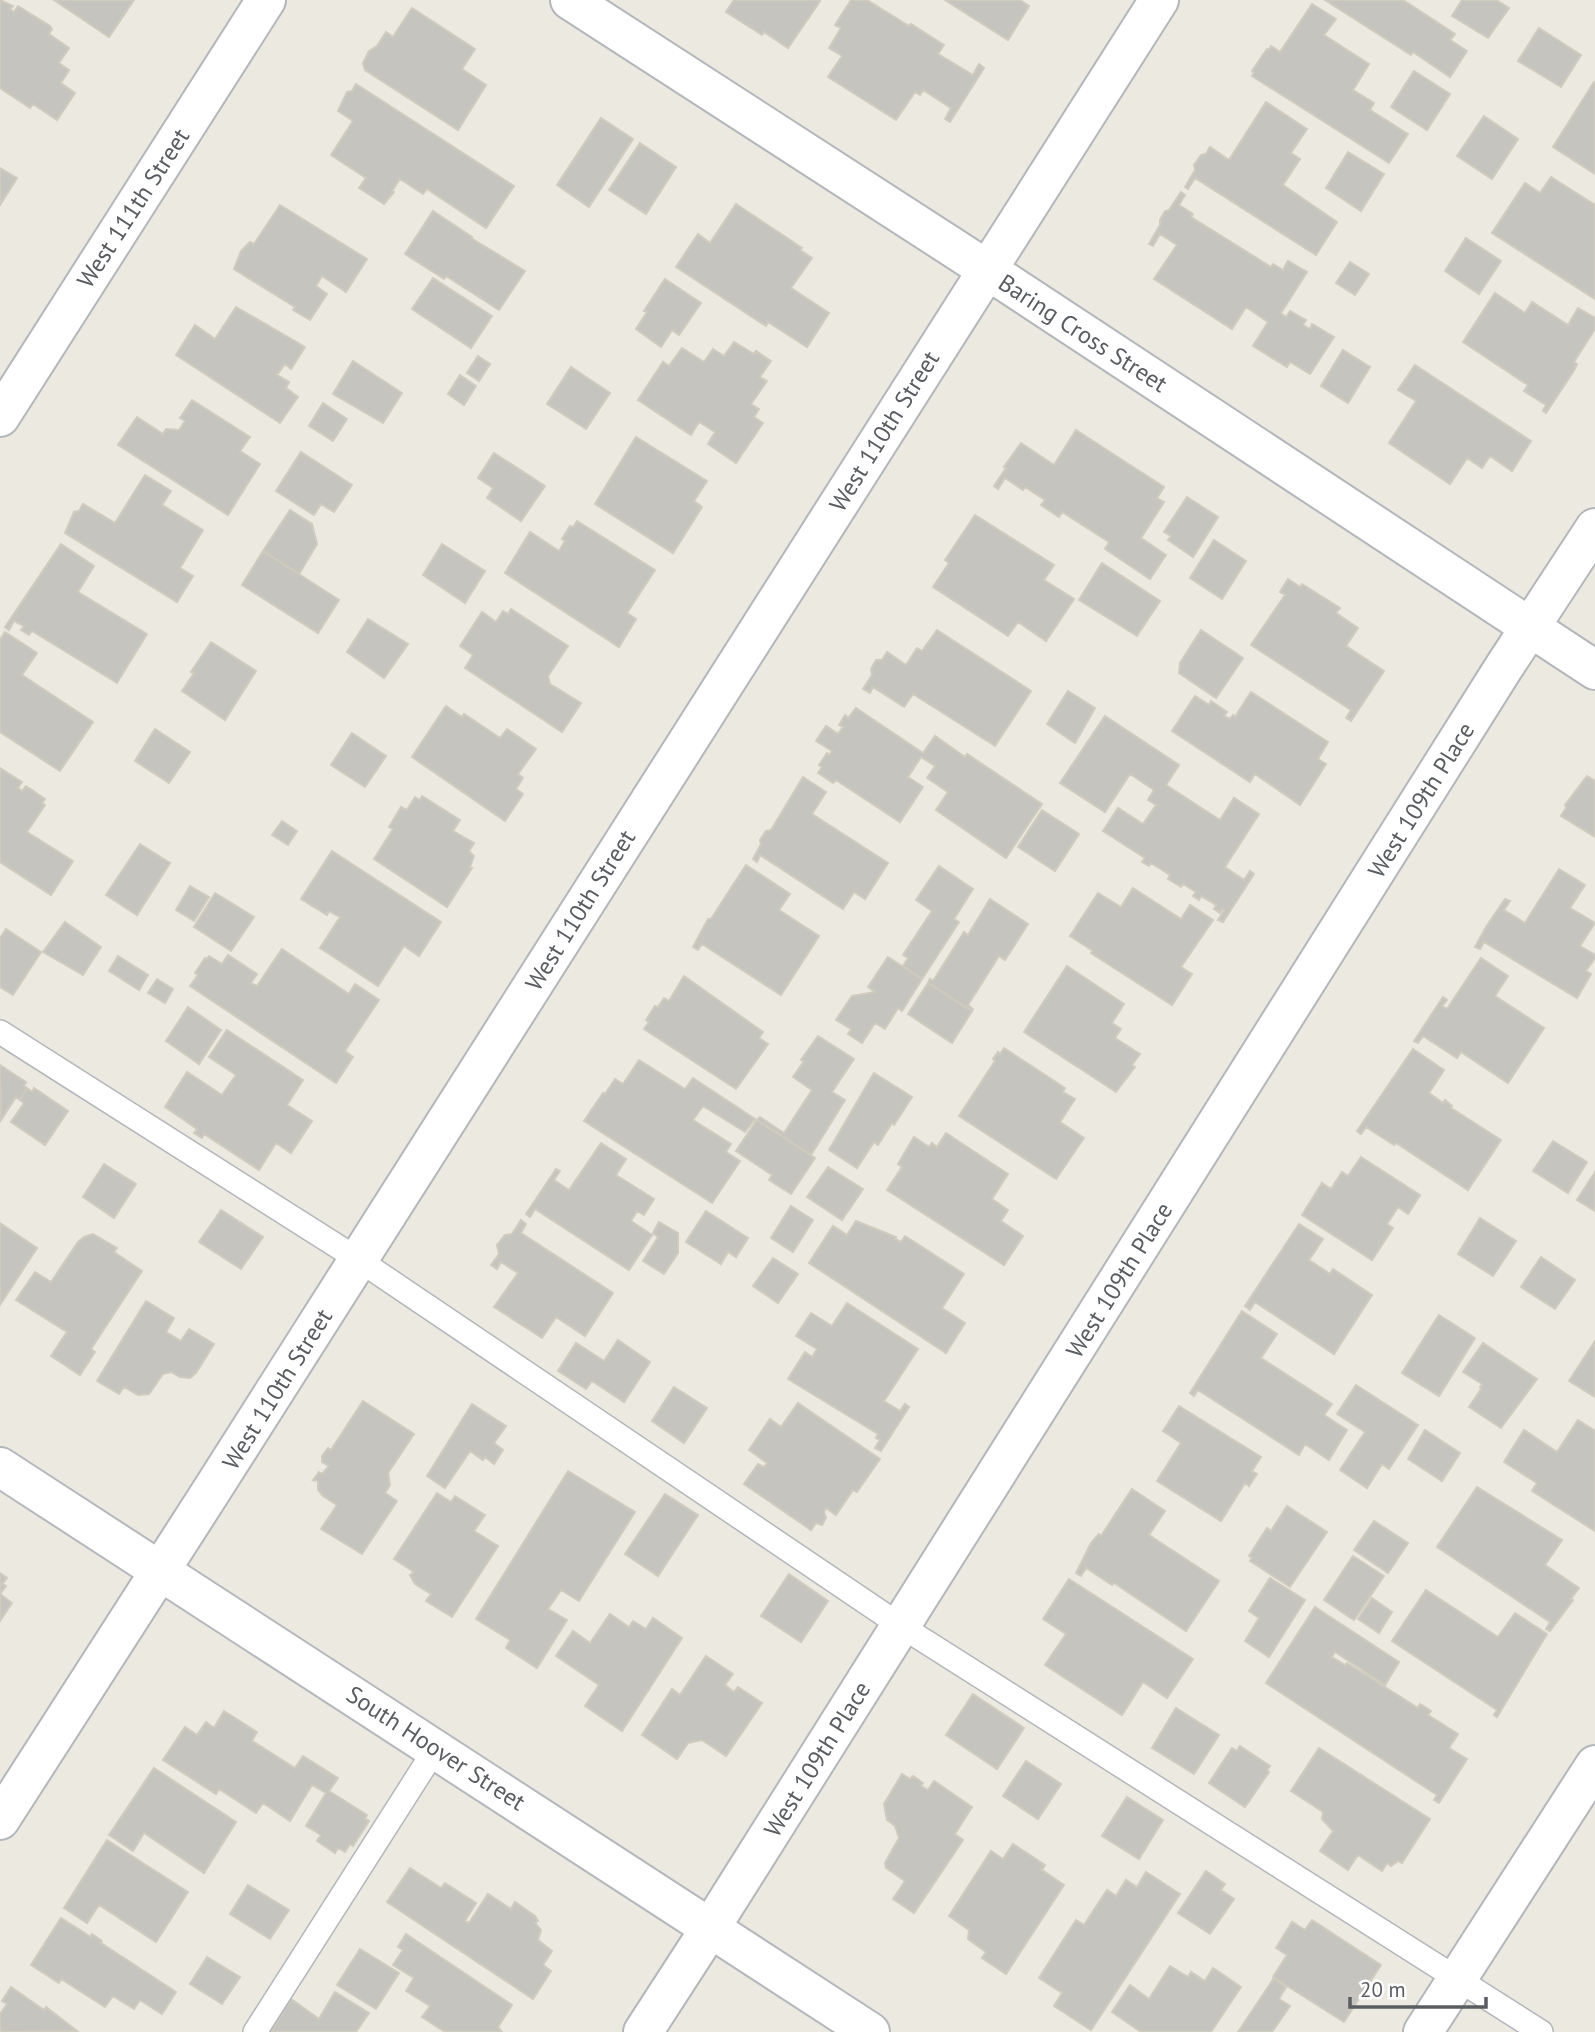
<svg xmlns="http://www.w3.org/2000/svg" width="1595" height="2032" viewBox="0 0 1595 2032" font-family="'PT Sans',sans-serif">
  <style>
    .building { fill: #c6c4be; stroke: #cfcbbf; stroke-width: 2 }
    .lines { fill: none; stroke-linecap: round; stroke-linejoin: round }
    .lane-casing { stroke: #b3b6ba; stroke-width: 26 }
    .street-casing { stroke: #b3b6ba; stroke-width: 42 }
    .secondary-casing { stroke: #b4b7bc; stroke-width: 42 }
    .lane { stroke: #fff; stroke-width: 23 }
    .street { stroke: #fff; stroke-width: 38 }
    .secondary { stroke: #fff; stroke-width: 38 }
    .labels { text-anchor: middle; dominant-baseline: central; stroke-width: 6; stroke-linejoin: round; paint-order: stroke }
    .street-label { font-size: 24px; fill: #595c60; stroke: #fff }
  </style>
  <rect width="100%" height="100%" fill="#ebe9e0"/>
  <path class="building" d="M0,0l13,6 -3,3 4,3 4,-6 32,20 2,3 -3,5 20,14 -10,15 10,7 -8,13 14,10 -18,27 -24,-16 -3,4 -30,-20z
    M54,0h80l-25,37z
    M734,0h85l1,1 -32,47 -24,-16 -2,3 -36,-23z
    M851,0h16l42,26 2,-2 33,21 -6,9 35,21 6,-11 5,4 -34,54 -5,-3 6,-11 -28,-18 -3,5 -5,-3 -19,28 -68,-43 14,-21 -13,-8 12,-20 -6,-3z
    M945,0h75l9,6 -21,34z
    M1325,0h78l52,34 -5,6 17,11 -17,26 -37,-25 -2,3z
    M1462,0h34l13,8 -21,30 -36,-22z
    M1312,4l24,15 -12,16 45,29 -16,26 21,13 -4,7 38,24 -19,29 -137,-87 2,-3 -2,-2 15,-22 2,1 2,-4 9,6z
    M412,8l63,41 -13,20 24,16 -28,45 -93,-60 -2,-7 6,-12 8,-5 9,-14 7,5z
    M1539,28l42,27 -20,32 -43,-26z
    M1414,71l36,23 -23,36 -36,-23z
    M1594,82l1,1v91l-42,-27z
    M356,84l158,102 -28,42 -59,-39 -4,5 -23,-15 -8,12 2,1 -10,12 -25,-16 7,-10 -35,-23 22,-34 -15,-10 9,-19 5,-1z
    M1266,102l41,27 -16,24 9,6 -17,26 54,37 -21,33 -121,-77 -7,11 -3,-2 10,-17 -1,-5 7,-10 5,-1 4,-7 19,13z
    M1484,116l34,23 -26,40 -35,-23z
    M601,118l32,21 -44,68 -32,-22z
    M640,143l36,24 -30,47 -37,-24z
    M1348,152l36,22 -23,37 -35,-23z
    M0,168l17,10 -17,27z
    M1551,177l44,28v94l-103,-66 33,-50 15,10z
    M1181,192l4,3 -6,10 14,9 -2,3 80,50 2,-3 10,6 5,-9 19,11 -26,41 5,4 4,-6 16,9 -3,5 7,4 2,-5 22,13 -24,37 -20,-12 -3,5 -34,-21 15,-24 -22,-15 -14,22 -78,-50 23,-34 -17,-11 -7,12 -4,-2 11,-19v-5l5,-9 4,-1z
    M736,204l66,44 -2,2 12,8 -21,30 38,25 -22,34 -39,-25 -2,4 -90,-59 22,-33 12,9z
    M280,205l87,54 -21,33 -24,-16 -6,10 11,8 -17,26 -17,-10 2,-3 -61,-38 7,-18 9,-9 4,2z
    M433,211l39,26 -1,1 54,33 -26,39 -53,-34 -2,3 -39,-25z
    M1466,238l35,23 -22,33 -34,-23z
    M1350,262l19,12 -14,21 -19,-12z
    M433,278l59,38 -21,32 -59,-39z
    M665,279l36,24 -22,32 -7,-5 -11,17 -25,-18 11,-17 -3,-1z
    M1495,293l30,20 7,-11 36,23 10,-17 17,10v11l-21,33 3,2 -4,8 -27,41 -3,-2 3,-6 -22,-14 4,-6 -65,-43z
    M236,307l69,40 -14,22 -6,-5 -8,11 12,7 -3,6 12,9 -18,26 -104,-68 19,-30 20,14z
    M734,342l20,12 2,-3 15,10 -11,16 7,4 -16,23 8,5 -5,8 9,6 -27,40 -28,-19 7,-12 -16,-10 -8,13 -53,-35 25,-38 6,4 13,-18 22,14 9,-13 11,7z
    M1343,350l27,17 -22,36 -27,-17z
    M478,356l12,8 -11,17 -12,-8z
    M353,361l49,32 -19,30 -50,-29z
    M1415,365l116,76 -19,30 -22,-15 -8,12 -15,-10 -17,26 -61,-41 27,-42 -18,-11z
    M571,367l39,26 -24,36 -39,-25z
    M460,375l16,11 -12,19 -16,-11z
    M192,400l58,37 -10,14 20,13 -32,51 -110,-70 19,-28 26,17 3,-5 13,1 6,-9 -5,-3z
    M323,403l24,16 -14,22 -24,-15z
    M1076,430l88,57 -7,11 7,4 -23,36 25,17 -16,24 -45,-30 4,-7 -47,-30 -3,5 -18,-12 4,-5 -20,-13 -2,3 -18,-12 -7,11 -4,-3 12,-18 -2,-1 17,-24 33,22z
    M636,437l71,44 -13,20 8,6 -29,46 -78,-49z
    M301,452l51,33 -18,27 -13,-8 -7,11 -38,-24z
    M494,453l51,33 -24,35 -34,-23 6,-10 -15,-10z
    M145,475l26,16 -9,14 41,25 -23,38 13,8 -16,26 -112,-69 9,-21 5,-1 4,-7 32,19z
    M1187,497l31,20 -25,40 -25,-17 3,-4 -7,-4z
    M290,510l22,14 5,20 -18,30 -36,-23z
    M975,515l79,50 -10,15 30,19 -28,42 -28,-19 -10,14 -75,-49 16,-24 -4,-3z
    M577,521l78,49 -28,43 9,6 -17,28 -114,-74 25,-41 29,19 6,-10 -3,-2 8,-13 3,1z
    M1214,540l32,21 -24,38 -32,-21z
    M61,544l33,22 -16,26 69,42 -30,49 -85,-52 -3,4 -8,-5 3,-4 -10,-5 -5,9 -4,-3z
    M442,544l43,27 -20,32 -42,-28z
    M263,551l76,49 -21,33 -76,-48z
    M1102,563l58,38 -23,35 -58,-36z
    M1288,579l12,8 2,-3 38,24 -4,5 22,15 -12,18 38,25 -33,50 -5,-3 5,-8 -100,-65 34,-50 -5,-3z
    M511,609l57,37 -20,30 2,8 31,19 -19,29 -97,-64 8,-13 -13,-9 22,-34 14,10 7,-11 5,3z
    M368,619l40,25 -24,34 -37,-26z
    M937,630l94,61 -36,55 -82,-52 -9,13 -31,-20 -3,6 -7,-4 9,-14 -1,-6 5,-9h6l5,-8 19,13 11,-17 5,3z
    M1201,630l42,28 -27,40 -37,-25 1,-10z
    M5,632l32,21 -15,22 71,47 -33,49 -60,-39v-92z
    M211,642l45,29 -31,49 -43,-29 12,-18 -3,-1z
    M1068,691l27,17 -20,35 -28,-19z
    M1251,692l77,50 -10,17 8,5 -26,41 -45,-31 -5,8 -78,-51 23,-35 14,9 2,-4 16,11 -3,4 6,3 3,-4 2,2z
    M446,706l16,11 2,-3 36,24 7,-9 29,20 -18,25 5,4 -7,11 7,5 -18,27 -93,-64z
    M856,708l67,45 12,-17 30,21 2,-3 75,50 -36,54 -70,-48 12,-18 -21,-14 8,-12 -14,-9 -13,20 15,10 -23,35 -64,-42 -3,3 -15,-10 4,-6 -3,-2 8,-12 2,2 3,-4 -16,-10 10,-15 12,8 5,-7 -4,-2 6,-10 3,3z
    M1105,716l74,49 -13,20 54,35 14,-22 25,16 -34,53 19,13 6,-9 4,3 -31,48 -5,-2 6,-9 -2,-2 -2,4 -6,-4 2,-4 -15,-9 -2,4 -6,-4 3,-4 -13,-8 -2,3 -13,-8 2,-4 -19,-12 -2,3 -7,-4 3,-4 -42,-27 15,-23 25,16 13,-19 -8,-5 6,-10 -24,-16 -25,38 -45,-29z
    M155,729l35,23 -21,31 -34,-22z
    M352,733l34,23 -21,31 -34,-22z
    M0,768l22,14 -4,6 4,3 4,-5 19,13 -3,4 3,2 -18,27 46,29 -22,34 -51,-33z
    M1587,776l8,5v56l-34,-21 5,-8 -1,-3z
    M803,777l23,15 -14,22 76,49 -23,36 -11,-7 -11,17 -83,-54 -3,7 -4,-3 8,-15 -1,-4 6,-9 5,-1z
    M422,796l38,24 -7,11 21,12 -5,8 5,5 -4,11 2,1 -25,39 -73,-48 19,-30 -4,-2 12,-20 6,3 8,-13 5,3z
    M1042,810l37,24 -24,37 -37,-24z
    M282,821l15,10 -9,14 -16,-10z
    M140,844l30,19 -33,52 -31,-20z
    M332,851l109,71 -22,34 -15,-10 -26,40 -58,-38 20,-31 -11,-6 -2,4 -26,-16z
    M746,865l44,29 -11,16 40,26 -38,59 -79,-51 -4,6 -5,-3 15,-28h3z
    M939,866l34,23 -19,30 5,3 -37,57 -19,-13 5,-8 -5,-3 29,-44 -16,-11z
    M1559,869l26,16 -15,23 25,15 -15,23 15,9v3l-9,13 5,3 -14,24 -93,-56 -4,7 -5,-2 11,-20 19,-28 5,2 -6,9 21,13z
    M190,886l19,11 -15,24 -18,-11z
    M1133,888l48,31 9,-14 23,15 -32,47 11,7 -20,31 -81,-52 2,-2 -23,-15 28,-43 23,14z
    M215,893l39,24 -23,34 -37,-24z
    M990,899l38,25 -23,36 -6,-4 -31,49 5,4 -1,2 -44,-28 2,-4 3,2 31,-49 4,3z
    M65,922l36,25 -18,28 -40,-23z
    M6,929l35,23 -28,43 -13,-8v-49z
    M282,949l67,45 6,-10 24,16 -34,51 8,6 -17,26 -146,-97 8,-11 -3,-2 10,-15 2,1 2,-3 13,8 6,-9 29,19 -6,9 6,3z
    M118,956l30,19 -9,15 -30,-19z
    M888,957l34,22 -20,32 -4,-3 -13,21 -10,-6 -13,20 -14,-9 3,-5 -15,-9 16,-24 23,-4 -7,-5z
    M1481,958l27,18 -13,20 49,32 -36,55 -47,-31 -4,6 -34,-22 -5,7 -4,-2 29,-44 4,3 -5,6 5,3z
    M1067,966l57,38 -12,19 9,6 -6,9 25,16 -8,11 3,2 -19,25 -92,-60z
    M684,976l79,56 -4,6 9,6 -32,45 -92,-60 5,-7 -3,-2 9,-14 3,1 6,-9 5,3z
    M157,979l16,10 -8,14 -17,-10z
    M928,983l44,28 -20,32 -44,-29z
    M188,1007l33,23 -22,34 -33,-23z
    M227,1030l76,50 -16,25 25,16 -21,32 -15,-10 -17,27 -55,-36 -2,4 -8,-5 3,-4 -32,-22 22,-35 35,23 14,-20 -27,-18z
    M818,1036l36,23 -22,33 13,8 -34,55 -54,-35 3,-3 24,16 28,-43 -19,-13 11,-16 -3,-1z
    M1004,1048l61,40 -2,4 12,7 -15,23 24,16 -28,41 -97,-63 36,-55 -2,-2 5,-7 2,2z
    M1413,1049l31,21 -15,23 14,10 2,-3 7,6 -1,2 50,32 -33,50 -72,-47 -2,2 -28,-18 -5,7 -4,-3z
    M639,1060l46,29 8,-11 62,41 -10,13 -42,-26 -10,14 38,24 -5,8 14,9 -28,42 -128,-82 19,-28 2,1 10,-15 8,5z
    M0,1065l26,17 -2,4 3,2 -7,12 -4,-3 -15,23z
    M874,1073l38,24 -18,28 -2,-2 -14,22 -4,-3 -17,26 -28,-18z
    M27,1088l5,4 2,-4 34,23 -23,34 -34,-23 13,-19 -4,-3z
    M757,1120l58,38 -24,36 -22,-14 3,-5 -36,-24z
    M946,1133l62,41 -16,25 16,11 -7,11 22,15 -19,29 -117,-75 15,-23 -4,-3 16,-27 15,10 3,-4 5,4z
    M1553,1141l34,21 -19,31 -35,-22z
    M601,1143l25,16 -10,16 38,24 -10,16 -7,-4 -6,10 21,14 -23,35 -94,-61 -5,8 -4,-3 30,-45 4,2 -6,9 15,10z
    M1361,1157l59,38 -12,19 -10,-7 -11,17 6,4 -21,32 -70,-45 20,-32 9,6 11,-17 6,4z
    M104,1164l32,20 -22,34 -31,-21z
    M828,1167l35,22 -21,31 -35,-23z
    M1595,1172v39l-18,-11z
    M791,1206l22,14 -20,32 -22,-14z
    M221,1210l42,27 -22,32 -42,-27z
    M706,1211l42,27 -12,19 -8,-5 -7,12 -35,-22z
    M1480,1218l36,23 -23,35 -35,-22z
    M521,1220l5,4 -5,9 92,60 -28,43 -29,-19 -14,21 -48,-31 24,-34 -17,-11 -4,7 -6,-4 8,-11 -2,-9 8,-10 7,-1z
    M856,1221l40,16 -1,2 6,3 4,-6 59,38 -22,34 23,15 -19,30 -137,-90 24,-37 14,9z
    M659,1222l19,11v20l-14,21 -21,-13 15,-24 -5,-4z
    M0,1223l37,25 -37,57z
    M1299,1224l24,15 -14,21 21,14 3,-5 39,26 -38,59 -79,-52 -5,8 -5,-4z
    M93,1234l24,14 -3,4 28,19 -51,78 4,3 -15,23 -29,-19 16,-24 -51,-32 19,-28 16,10 27,-40 6,-5z
    M1541,1257l34,23 -20,29 -34,-22z
    M773,1258l25,16 -20,29 -25,-17z
    M146,1301l28,17 -8,14 15,9 8,-12 25,15 -18,29 -6,5 -10,-1 -9,-5 -8,2 -14,20 -11,1 -14,-8 -5,7 -22,-13z
    M847,1303l71,46 -34,52 16,10 5,-7 4,3 -28,44 -6,-3 5,-8 -4,-2 2,-4 -90,-55 17,-27 7,5 5,-8 -21,-13 15,-23 21,13z
    M1242,1311l35,23 -16,24 71,46 -8,11 23,15 -18,30 -24,-16 -6,11 -101,-65 -4,6 -4,-3z
    M1439,1315l36,23 -36,58 -37,-23z
    M618,1340l32,22 -26,40 -32,-21 -6,8 -28,-18 18,-28 28,18z
    M1595,1341v56l-26,-16z
    M1483,1343l54,36 -36,49 -32,-21 12,-18 -1,-2 2,-3 -19,-12z
    M1356,1385l62,40 -29,44 -7,-5 -15,24 -27,-18 25,-38 -28,-18z
    M674,1387l33,21 -23,35 -32,-22z
    M363,1401l51,33 -26,39 2,12 -5,8 12,8 -35,53 -41,-25 16,-24 -14,-9 -5,-6v-9l-5,-1 6,-8 3,2 7,-8 -7,-4v-6l6,-8 3,2z
    M798,1403l82,56 -23,33 -4,-2 -17,25 -10,-7 -2,4 2,6 -4,7 -6,-2 -5,7 -67,-46 14,-20 6,3 3,-4 -18,-13 21,-31 11,8z
    M472,1404l34,22 -12,17 9,7 -9,14 -9,-7 -2,3 -13,-9 -25,37 -18,-12z
    M1179,1406l82,51 -9,14 5,3 -8,12 -4,-3 -24,38 -64,-40 24,-38 -18,-12z
    M1578,1420l17,11v100l-63,-40 5,-8 -33,-21 20,-32 33,22z
    M1425,1430l35,23 -18,28 -34,-22z
    M568,1471l67,41 -56,89 -18,-11 -13,19 19,11 -30,48 -31,-20 4,-8 -34,-21z
    M1477,1487l85,53 -17,25 34,23 -8,11 2,1 -23,31 -4,-2 4,-7 -113,-75z
    M1132,1489l33,22 -16,24 70,46 -33,50 -72,-48 -2,2 -26,-17 -5,8 -5,-3 15,-30 8,-9 2,2z
    M437,1493l14,9 4,-6 30,19 -11,16 24,15 -46,71 -26,-16 5,-7 -16,-10 -5,-9 4,-3 -20,-13z
    M665,1494l33,21 -40,61 -33,-22z
    M1287,1506l40,26 -37,55 -40,-26 2,-3 -3,-2 18,-28 4,3z
    M1374,1521l34,22 -20,30 -34,-23z
    M1353,1556l31,20 -30,44 -30,-20z
    M0,1573l7,5 -5,6 4,2 -6,8 12,9 -12,18z
    M789,1574l39,27 -27,41 -40,-26z
    M1270,1578l35,22 -36,57 -24,-16 14,-23 -10,-7z
    M1069,1579l124,80 -26,39 -24,-16 -21,33 -77,-50 21,-31 -23,-15z
    M1426,1590l72,47 17,-24 32,21 -50,83 -3,-2 3,-5 -105,-69z
    M1372,1598l20,14 -13,21 -21,-14z
    M1315,1607l84,55 -14,23 -50,-33 -3,5 13,8 2,-2 71,45 2,-4 11,7 -3,4 30,19 -9,14 18,11 -28,44 -5,-3 3,-5 -171,-112z
    M610,1614l19,13 4,-6 13,8 7,-11 29,20 -60,93 -37,-25 14,-21 -43,-29 17,-25 17,12z
    M706,1656l27,18 -8,11 9,7 4,-5 24,16 -36,53 -24,-16 -14,3 -11,16 -35,-24 30,-46 8,6z
    M973,1694l51,34 -27,41 -51,-34z
    M1176,1708l43,27 -25,39 -42,-26z
    M224,1711l33,21 -5,9 43,27 8,-12 35,22 -9,13 38,24 -2,4 4,2 -16,25 -3,-2 -5,8 -7,-4 -3,5 -18,-12 4,-6 -15,-9 20,-33 -14,-8 -22,36 -27,-18 -7,10 -37,-24 -3,5 -53,-34 22,-33 12,8 9,-13 8,6z
    M1240,1746l30,20 -3,4 2,2 -24,35 -36,-24 23,-35 5,3z
    M1319,1748l111,71 -28,44 -4,-2 -7,5 -4,-3 -5,8 -24,-16 -10,15 -28,-19 13,-20 -11,-12 1,-7 -32,-21z
    M1026,1761l35,23 -23,35 -35,-23z
    M154,1768l82,54 -32,51 -60,-40 -11,18 -24,-16z
    M902,1774l8,5 3,-3 10,7 -2,3 7,4 6,-9 38,26 -17,27 8,6 -49,73 -21,-14 12,-18 -19,-13 -1,-5 14,-25 -4,-12 -8,-6 -3,-16z
    M1127,1797l36,23 -24,39 -37,-23z
    M107,1840l81,52 -32,50 -57,-37 -12,18 -23,-15z
    M1013,1844l32,21 -3,5 22,15 -58,89 -24,-16 4,-6 -18,-13 1,-9 -20,-14 42,-65 12,8z
    M410,1868l31,20 4,-5 31,20 -11,18 4,2 19,-29 23,15 4,-7 20,14 3,5 -3,2 6,7 -3,10 14,11 -9,14 8,6 -18,28 -146,-97z
    M1206,1871l19,13 -4,6 13,9 -24,35 -32,-21z
    M1146,1872l34,22 -89,136 -37,-24 8,-13 -23,-15 37,-58 8,5 23,-35 9,6 10,-16 11,7z
    M248,1885l41,25 -19,29 -40,-25z
    M61,1918l30,19 1,-3 10,7 -1,2 75,49 -14,22 -22,-14 -6,9 -21,-13 -8,11 -44,-28 -2,4 -28,-18z
    M1312,1920l69,45 -37,57 -71,-45 14,-22 -11,-7 16,-26 13,8z
    M406,1934l106,71 -14,22 4,5h-57l-23,-15 8,-11 -24,-15 8,-13 -21,-13 10,-15 -5,-3z
    M360,1949l39,24 -23,36 -39,-24z
    M207,1957l33,20 -18,27 -32,-20z
    M1170,1966l18,11 3,-5 14,9 8,-13 28,19 -30,45h-70l-29,-20 18,-27 19,14z
    M1274,1978l12,9 -7,12 11,7 -18,26h-34z
    M11,1987l33,23 2,-3 31,24 -77,1v-18l7,-10 -5,-3z
    M335,1992l34,21 -13,19h-85l20,-33 28,20z"/>
  <g class="lines">
    <g class="lane-casing">
      <path id="lane" d="M0,1032l359,228 542,366 640,406
        M255,2032l181,-284"/>
    </g>
    <g class="street-casing">
      <path id="street" d="M570,0l416,269 609,401
        M0,417l266,-417
        M0,1820l210,-327 949,-1493
        M643,2032l68,-105 793,-1260 91,-139
        M1423,2032l172,-267"/>
    </g>
    <g class="secondary-casing">
      <path id="secondary" d="M0,1467l870,565"/>
    </g>
    <use href="#lane" class="lane"/>
    <use href="#street" class="street"/>
    <use href="#secondary" class="secondary"/>
  </g>
  <g class="labels">
    <g class="street-label">
      <text transform="translate(133 208) rotate(-57)">West 111th Street</text>
      <text transform="translate(1083 333) rotate(33)">Baring Cross Street</text>
      <text transform="translate(884 431) rotate(-58)">West 110th Street</text>
      <text transform="translate(1421 800) rotate(-58)">West 109th Place</text>
      <text transform="translate(580 910) rotate(-58)">West 110th Street</text>
      <text transform="translate(1119 1280) rotate(-58)">West 109th Place</text>
      <text transform="translate(277 1389) rotate(-58)">West 110th Street</text>
      <text transform="translate(436 1748) rotate(33)">South Hoover Street</text>
      <text transform="translate(817 1759) rotate(-58)">West 109th Place</text>
    </g>
  </g>
  <path d="M1350 1997v10h136v-10" fill="none" stroke="#595c60" stroke-width="3.5"/>
  <text x="1360" y="1997" font-size="21" fill="#595c60" stroke="#ffffff" stroke-width="5" paint-order="stroke">20 m</text>
</svg>
